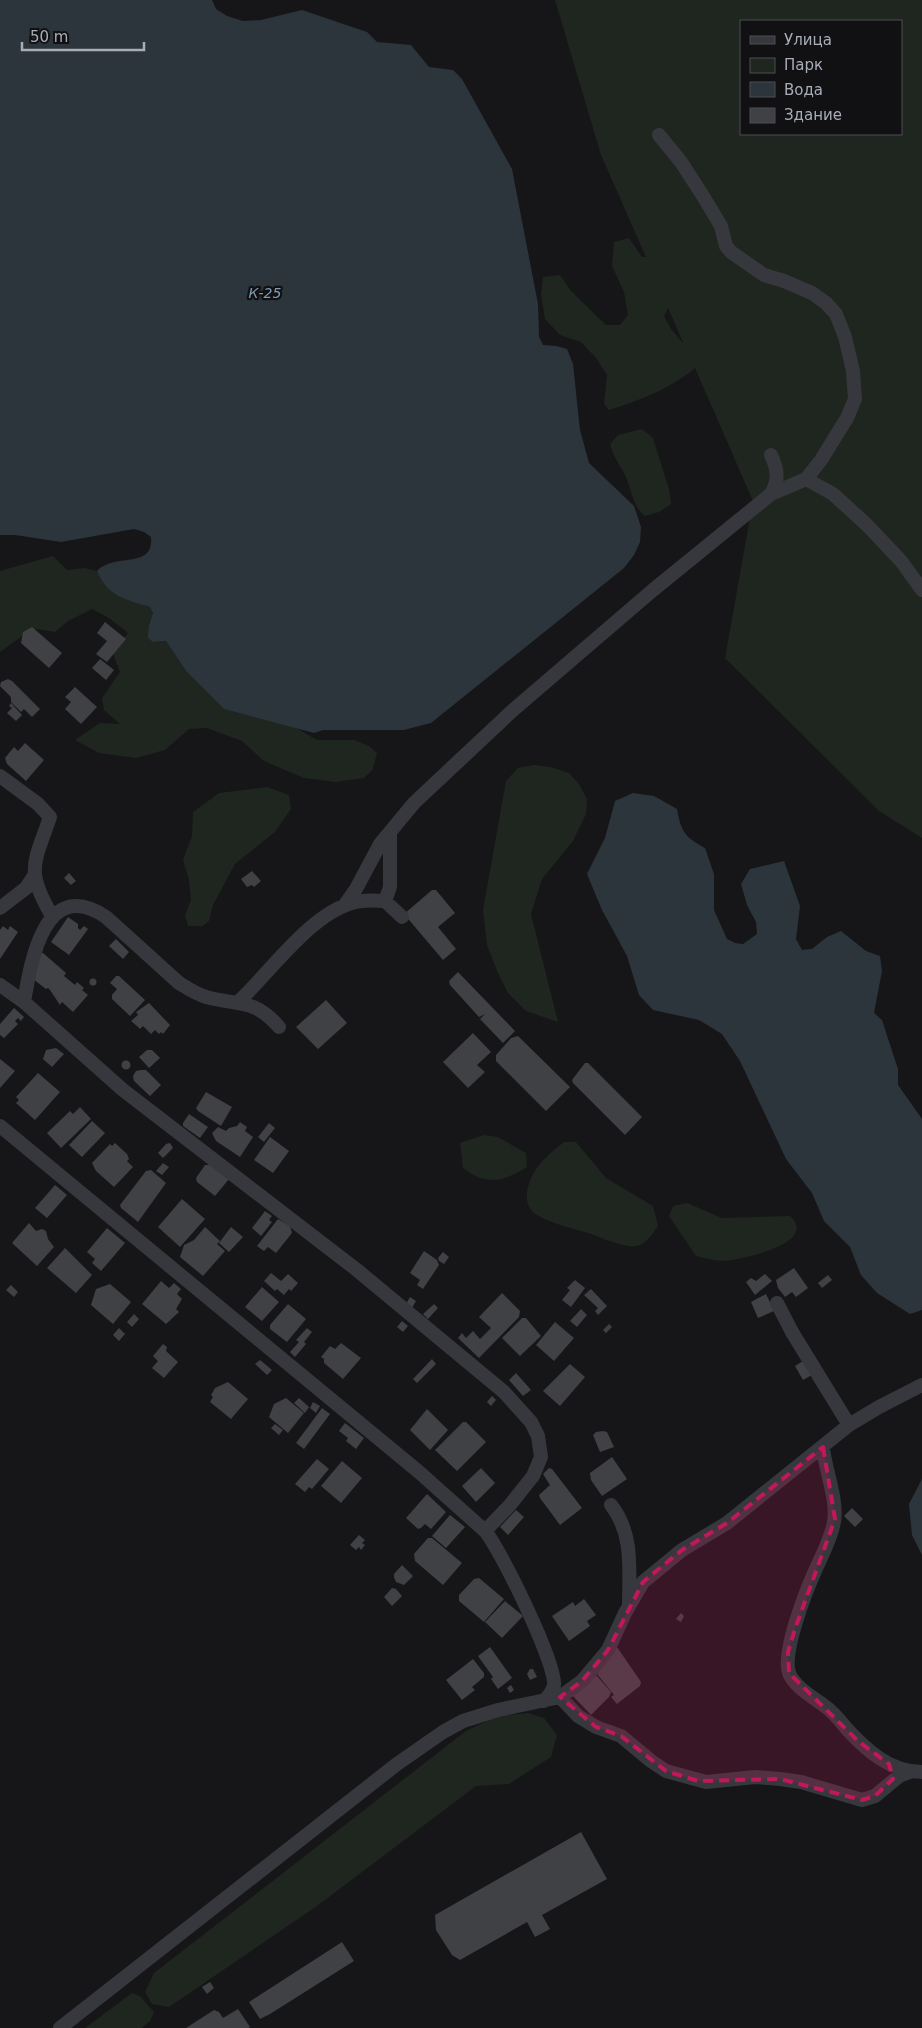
<svg xmlns="http://www.w3.org/2000/svg" width="922" height="2028" viewBox="0 0 922 2028" font-family="'DejaVu Sans',sans-serif">
  <style>
    .green { fill: #1e261f; fill-rule: evenodd }
    .water { fill: #2c353c }
    .building { fill: #404145 }
    .lines { fill: none; stroke-linecap: round; stroke-linejoin: round }
    .street { stroke: #37383d; stroke-width: 14 }
    .marked { fill: #c2185b; fill-opacity: 0.2; stroke: #c2185b; stroke-width: 4; stroke-dasharray: 10 6; stroke-linejoin: round }
    .labels { text-anchor: middle; dominant-baseline: central; stroke-width: 4.5; stroke-linejoin: round; paint-order: stroke }
    .water-label { font-size: 14px; font-style: italic; fill: #7f9bb3; stroke: #111113 }
  </style>
  <rect width="100%" height="100%" fill="#161618"/>
  <path class="green" d="M555,0h367v838l-43,-27 -154,-153 28,-157 -58,-133c-23,20 -57,33 -86,42l-5,-6 3,-29 -11,-17 -15,-16 -21,-7 -15,-16 -4,-24 2,-18 17,-2 11,16 35,34h14l8,-10 -4,-23 -12,-26 2,-24 15,-4 13,19h4l-45,-102zM741,21h160v113h-160zM668,308l15,34v1l-12,-14 -7,-13z
    M642,429l11,9 16,51 2,15 -12,8 -14,4c-14,-11 -13,-28 -21,-43 -6,-10 -11,-18 -14,-29l8,-9z
    M53,556l14,14 17,-2 13,3c8,19 33,30 53,36l3,6 -4,12 4,17 13,-1 20,30 38,38 69,17 24,14h37l15,6 8,7 -4,16 -9,9 -29,4 -31,-4 -40,-17 -22,-20 -35,-13 -18,1 -24,21 -29,8 -37,-5 -24,-13 25,-17 20,1 -16,-14 -2,-12 18,-26 -8,-21 16,-18 -19,-15 -17,-9 -24,12 -13,11 -19,-3 -11,5 -25,18v-81z
    M534,765l16,2 19,6 10,11 8,15 -1,15 -13,27 -31,38 -11,35 27,108 -32,-11 -18,-18 -10,-20 -11,-28 -4,-35 23,-129 12,-13z
    M267,787l22,8 2,14 -16,23 -40,32 -22,41 -4,16 -6,5h-15l-3,-11 6,-15 -2,-20 -6,-20 9,-24 1,-24 26,-19z
    M484,1135l14,2 28,16 1,14c-24,15 -41,19 -64,1l-3,-25z
    M564,1142h12l30,36 47,28 5,20c-6,8 -11,18 -22,20 -12,2 -36,-9 -48,-13 -17,-5 -36,-9 -51,-18 -18,-11 -9,-36 2,-50 7,-9 16,-16 25,-23z
    M687,1203l35,15 68,-2c2,2 6,6 6,9 7,22 -58,35 -73,36 -9,0 -18,-3 -27,-5l-27,-40 4,-10z
    M528,1713l16,5 13,17 -6,22 -42,27 -33,2 -159,120 -148,101 -17,-3 -7,-12 9,-19 312,-242 31,-15z
    M132,1993l8,3 14,16 -4,9 -8,7h-57z"/>
  <path class="water" d="M0,0h212l4,9 11,7 16,5 18,-1 41,-10 65,22 10,10 34,3 18,22 24,3 9,9 50,90 26,135 1,33 4,8 13,1 11,3 6,15 7,66 9,33 45,43 7,21 -1,15 -6,13 -10,13 -193,155 -27,7h-81l-9,3 -90,-24 -38,-38 -20,-30 -13,1 -5,-4 1,-13 4,-12 -3,-6c-25,-8 -42,-10 -53,-36 18,-19 57,-1 54,-34l-7,-5 -10,-3 -73,13 -46,-7h-15z
    M633,793l21,3 23,13c4,23 8,28 28,39l9,26v36l13,29 8,4 8,1 14,-10 -1,-12 -9,-17 -6,-21 9,-15 34,-8 16,45 -4,33 6,11 10,-1 15,-12 14,-6 25,20 14,5 2,15 -8,42 8,7 16,49v16l24,34v191l-12,4 -33,-21 -16,-18 -11,-28 -26,-26 -12,-28 -26,-34 -46,-98 -18,-27 -23,-14 -46,-10 -14,-15 -12,-39 -25,-46 -15,-36 18,-36 10,-37z
    M922,1479v76l-10,-20 -3,-31z"/>
  <path class="building" d="M105,622l21,17 -19,23 -11,-8 11,-13 -10,-8z
    M32,627l30,26 -13,15 -28,-25 2,-11z
    M100,659l14,11 -8,10 -14,-12z
    M8,679l4,2 28,28 -8,8 -8,-8 -3,3 -10,-10v-5l-11,-11 1,-4z
    M75,687l22,20 -16,17 -16,-15 6,-7 -6,-5z
    M11,703l11,12 -6,6 -9,-8 5,-5 -3,-2z
    M25,743l19,17 -18,21 -19,-17 -2,-6 9,-11 4,4z
    M252,871l9,10 -7,6 -2,-2 -5,2 -6,-8z
    M69,873l7,8 -5,4 -7,-7z
    M432,890h4l19,23 -17,14 18,22 -13,11 -39,-46z
    M68,917l10,7v4l2,2 4,-4 4,3 -19,26 -18,-13z
    M3,926l5,4 2,-4 8,6 -18,27v-29z
    M116,939l13,13 -6,7 -14,-13z
    M40,953h3l23,20 -2,3 11,9 2,-3 7,6 -2,2 6,5 -15,17 -11,-10 -2,3 -10,-15 -2,-2 -2,1 -13,-10z
    M458,972l57,59 -12,12 -23,-24 5,-5 -6,3 -29,-32 -1,-4z
    M116,976h3l26,24 -15,16 -18,-17v-4l5,-6 -7,-6z
    M89.5 982a3.5 3.5 0 1 1 7 0a3.5 3.5 0 1 1-7 0Z
    M326,1000l21,23 -29,26 -22,-22z
    M149,1003l21,22 -7,9 -2,-2 -2,2 -4,-4 -4,4 -8,-8 -3,3 -2,-2 -7,-6 7,-6 -2,-3z
    M14,1008l10,9 -3,4 -3,-3 -3,3 3,3 -14,14 -4,-3v-11z
    M473,1033l18,19 -14,13 8,7 -17,16 -25,-26z
    M518,1036l52,51 -24,24 -50,-50v-6l15,-17z
    M56,1048l8,6 -12,13 -9,-8 3,-9z
    M147,1050h5l8,8 -11,10 -10,-11z
    M0,1059l15,12 -15,17z
    M121.5 1065a4.5 4.5 0 1 1 9 0a4.5 4.5 0 1 1-9 0Z
    M585,1063h3l54,54 -17,18 -52,-52 -1,-3z
    M141,1070h5l15,15 -11,11 -16,-15 -1,-5 3,-5z
    M38,1073l22,19 -25,28 -19,-17 3,-3 -3,-3z
    M206,1092l26,15 -11,19 -23,-15 -2,-3z
    M80,1107l11,12 -30,29 -14,-15 23,-22 3,3z
    M189,1114l19,13 -8,11 -17,-12v-3z
    M92,1121l13,12 -23,24 -13,-12z
    M240,1122l7,5 -2,4 8,6 -13,20 -24,-16 -4,-8 6,-6 8,4 3,-3 8,-2z
    M269,1123l6,5 -11,14 -6,-5z
    M270,1137l19,14 -16,22 -19,-13z
    M115,1143l12,11 2,5 -2,2 6,6 -19,20 -18,-16 -4,-8 18,-19 2,2z
    M170,1143l3,5 -10,10 -5,-5 8,-9z
    M163,1163l6,4 -7,8 -6,-4z
    M205,1165h6l18,14 -14,17 -18,-14 -1,-4z
    M151,1170l15,13 -28,39 -17,-14 -1,-3 26,-34z
    M55,1185l12,10 -20,23 -12,-10z
    M182,1199l23,20 -25,28 -22,-20z
    M265,1211l7,5 -3,4 3,2 -11,14 -9,-8z
    M278,1219l12,7 2,7 -16,20 -8,-6 -4,4 -7,-5z
    M29,1223l7,8 6,-2 4,2 2,8 6,8 -17,19 -25,-23z
    M205,1227l15,14 -3,3 8,7 -22,25 -23,-19 4,-12 10,-5z
    M231,1227l12,10 -14,15 -10,-9z
    M107,1228l18,15 -24,28 -9,-8 3,-4 -8,-7z
    M65,1248l27,27 -16,18 -29,-25z
    M424,1251l13,9 2,5 -16,24 -6,-4 3,-5 -10,-7z
    M443,1252l6,5 -5,7 -5,-3 -1,-3z
    M794,1268l14,20 -12,9 -4,-5 -7,5 -7,-9 -2,-8z
    M271,1273l10,8 7,-7 10,9 -7,8 -2,-2 -5,6 -7,-6 -2,2 -11,-10z
    M765,1274l7,7 -17,14 -9,-13 5,-4 5,3z
    M828,1275l4,5 -10,8 -4,-5z
    M575,1280l10,8 -14,19 -9,-7 8,-10 -3,-2z
    M161,1281l8,7 5,-5 7,6 -4,5 5,5 -6,10 3,3 -13,12 -24,-20z
    M110,1284l21,18 -18,22 -22,-19 5,-16z
    M11,1285l7,7 -4,5 -8,-7z
    M262,1287l17,15 -17,19 -17,-14z
    M591,1289l16,17 -9,9 -3,-4 3,-3 -14,-13z
    M502,1293l18,18 -1,6 -40,41 -21,-20 4,-5 4,5 7,-7 7,8 11,-11 -12,-11z
    M766,1294l8,17 -16,7 -7,-16z
    M410,1297l6,4 -4,7 -6,-4z
    M288,1304l18,15 -19,23 -17,-13v-4z
    M434,1304l4,4 -10,11 -5,-5z
    M581,1309l6,6 -10,12 -7,-6z
    M134,1314l5,5 -7,8 -5,-5z
    M522,1318h4l15,18 -21,20 -18,-18z
    M402,1321l6,5 -5,6 -6,-5z
    M555,1322l19,16 -20,23 -18,-16z
    M609,1324l3,3 -6,6 -3,-3z
    M119,1328l6,6 -6,7 -6,-6z
    M307,1328l5,4 -8,10 2,2 -11,13 -5,-5 9,-10 -3,-2z
    M341,1343l20,15 -18,21 -19,-16v-4l-3,-2 9,-11 5,3z
    M163,1344l4,3 -1,4 12,11 -14,16 -12,-10 6,-7 -5,-5z
    M432,1359l4,5 -19,19 -4,-4z
    M260,1360l12,10 -5,5 -12,-11z
    M803,1361l9,14 -9,5 -8,-14z
    M570,1364l15,13 -25,29 -17,-15z
    M516,1373l15,17 -8,6 -14,-16z
    M228,1382l20,17 -17,20 -21,-17 3,-5 -2,-2 4,-7z
    M492,1396l4,4 -5,6 -4,-4z
    M286,1398l18,15 -16,20 -19,-16 5,-13z
    M299,1398l10,9 -4,6 -11,-10z
    M313,1402l7,4 -4,7 -6,-5z
    M322,1408l8,6 -26,35 -8,-6z
    M427,1409l21,21 -18,20 -20,-20z
    M463,1422h3l20,20 -29,29 -22,-21z
    M345,1423l19,15 -8,11 -10,-8 2,-3 -9,-7z
    M275,1424l8,6 -4,5 -8,-7z
    M603,1431l4,1 7,15 -14,5 -7,-17 3,-3z
    M612,1457l15,22 -25,17 -11,-16 -1,-7z
    M317,1459l12,10 -17,20 -3,-2 -4,5 -10,-8z
    M342,1461l20,17 -21,25 -20,-17z
    M481,1468l14,15 -19,19 -14,-16z
    M549,1468l3,1 30,39 -22,17 -20,-27 -1,-3 11,-10 -7,-11z
    M427,1494l19,18 -15,17 -6,-5 -4,4 -3,1 -12,-11z
    M852,1508l11,11 -8,8 -11,-11z
    M516,1510l8,7 -16,18 -8,-8z
    M450,1515l15,12 -19,21 -14,-12z
    M359,1535l6,5 -3,3 3,2 -4,5 -2,-3 -3,3 -6,-5z
    M428,1538h4l30,25 -19,22 -28,-24 -1,-7z
    M402,1565l11,11 -9,9 -8,-3 -2,-5v-3z
    M479,1578l25,21 -20,23 -25,-21v-6l15,-16z
    M392,1588l4,1 6,7 -10,10 -8,-9z
    M584,1599l12,16 -9,6 3,5 -21,15 -17,-25 21,-14 2,4z
    M505,1601l18,15 -21,22 -17,-16z
    M681,1613l3,3 -3,6 -5,-3z
    M490,1647l22,31 -14,11 -7,-10 2,-2 -15,-21z
    M617,1647l24,35 -1,4 -23,18 -6,-7 3,-2 -17,-21 17,-26z
    M473,1659l11,14v4l-12,10 3,3 -13,10 -16,-20z
    M530,1669h3l4,8 -7,3 -3,-6z
    M596,1675l15,17 -2,5 -18,18 -18,-19 1,-2z
    M511,1685l3,5 -4,3 -3,-5z
    M581,1832l26,47 -65,36 8,14 -15,8 -8,-15 -67,38 -8,-5 -16,-25 -1,-15z
    M342,1942l12,19 -84,53 -10,5 -11,-17z
    M210,1982l4,6 -7,6 -5,-7z
    M238,2009l12,18 -2,1h-62l28,-18 5,2 4,6z"/>
  <g class="lines">
    <path class="street" d="M771,455c7,15 8,25 0,39
      M806,479l27,15 34,31 34,36 21,29
      M0,776l38,28 12,13c-16,47 -25,53 2,99
      M385,901l5,-14v-55
      M344,906l12,-17 24,-45 34,-41 98,-92 141,-121 118,-96 35,-15 15,-19 26,-42 8,-19 -2,-28 -8,-34 -9,-23 -10,-11 -14,-10 -28,-12 -20,-6 -33,-23 -5,-6 -5,-20 -18,-30 -22,-34 -22,-27
      M0,908l26,-20 8,-12
      M0,985l24,17 99,88 234,180 147,122 27,30 7,14 3,21 -8,19 -23,29 -25,26
      M24,1002c7,-42 21,-126 82,-85l73,66c8,5 17,11 27,14 33,9 48,1 73,30
      M238,1002c33,-30 77,-96 124,-101 8,-1 16,0 23,0l17,16
      M0,1126l419,346 66,59c16,19 71,132 69,154 -1,6 -6,12 -10,16
      M777,1303l15,29 57,93
      M823,1447c2,23 15,53 11,75 -3,17 -12,33 -19,49 -9,20 -33,81 -26,102 5,13 22,23 33,31 9,6 17,15 24,24 20,22 44,44 76,44
      M611,1505c23,29 18,65 18,100
      M560,1697l18,19 18,11 25,9 30,25 15,10 40,11 49,-5 25,2 21,3 61,18 13,-4 24,-20 11,-4
      M60,2028l337,-264 46,-32 20,-11 35,-11 62,-13 22,-16 26,-31 17,-37 18,-31 39,-32 45,-27 122,-98 30,-18 43,-22"/>
  </g>
  <path class="marked" d="M823,1447l12,72 -40,110 -7,23 1,21 69,68 31,23 4,15 -18,17 -13,4 -82,-21 -82,2 -32,-10 -45,-35 -25,-9 -36,-30 22,-16 26,-31 35,-68 39,-32 45,-27z"/>
  <g class="labels">
    <g class="water-label">
      <text x="265" y="293">К-25</text>
    </g>
  </g>
  <rect x="740" y="20" width="162" height="115" fill="#111113" stroke="#4d4f55"/>
  <rect x="750" y="36" width="25" height="8" fill="#37383d" stroke="#4d4f55"/>
  <text x="784" y="45" font-size="15" fill="#a8adb8">Улица</text>
  <rect x="750" y="58" width="25" height="15" fill="#1e261f" stroke="#4d4f55"/>
  <text x="784" y="70" font-size="15" fill="#a8adb8">Парк</text>
  <rect x="750" y="82" width="25" height="15" fill="#2c353c" stroke="#4d4f55"/>
  <text x="784" y="95" font-size="15" fill="#a8adb8">Вода</text>
  <rect x="750" y="108" width="25" height="15" fill="#404145" stroke="#4d4f55"/>
  <text x="784" y="120" font-size="15" fill="#a8adb8">Здание</text>
  <path d="M22 42v8h122v-8" fill="none" stroke="#a8adb8" stroke-width="2.5"/>
  <text x="30" y="42" font-size="15" fill="#a8adb8" stroke="#111113" stroke-width="4" paint-order="stroke">50 m</text>
</svg>
